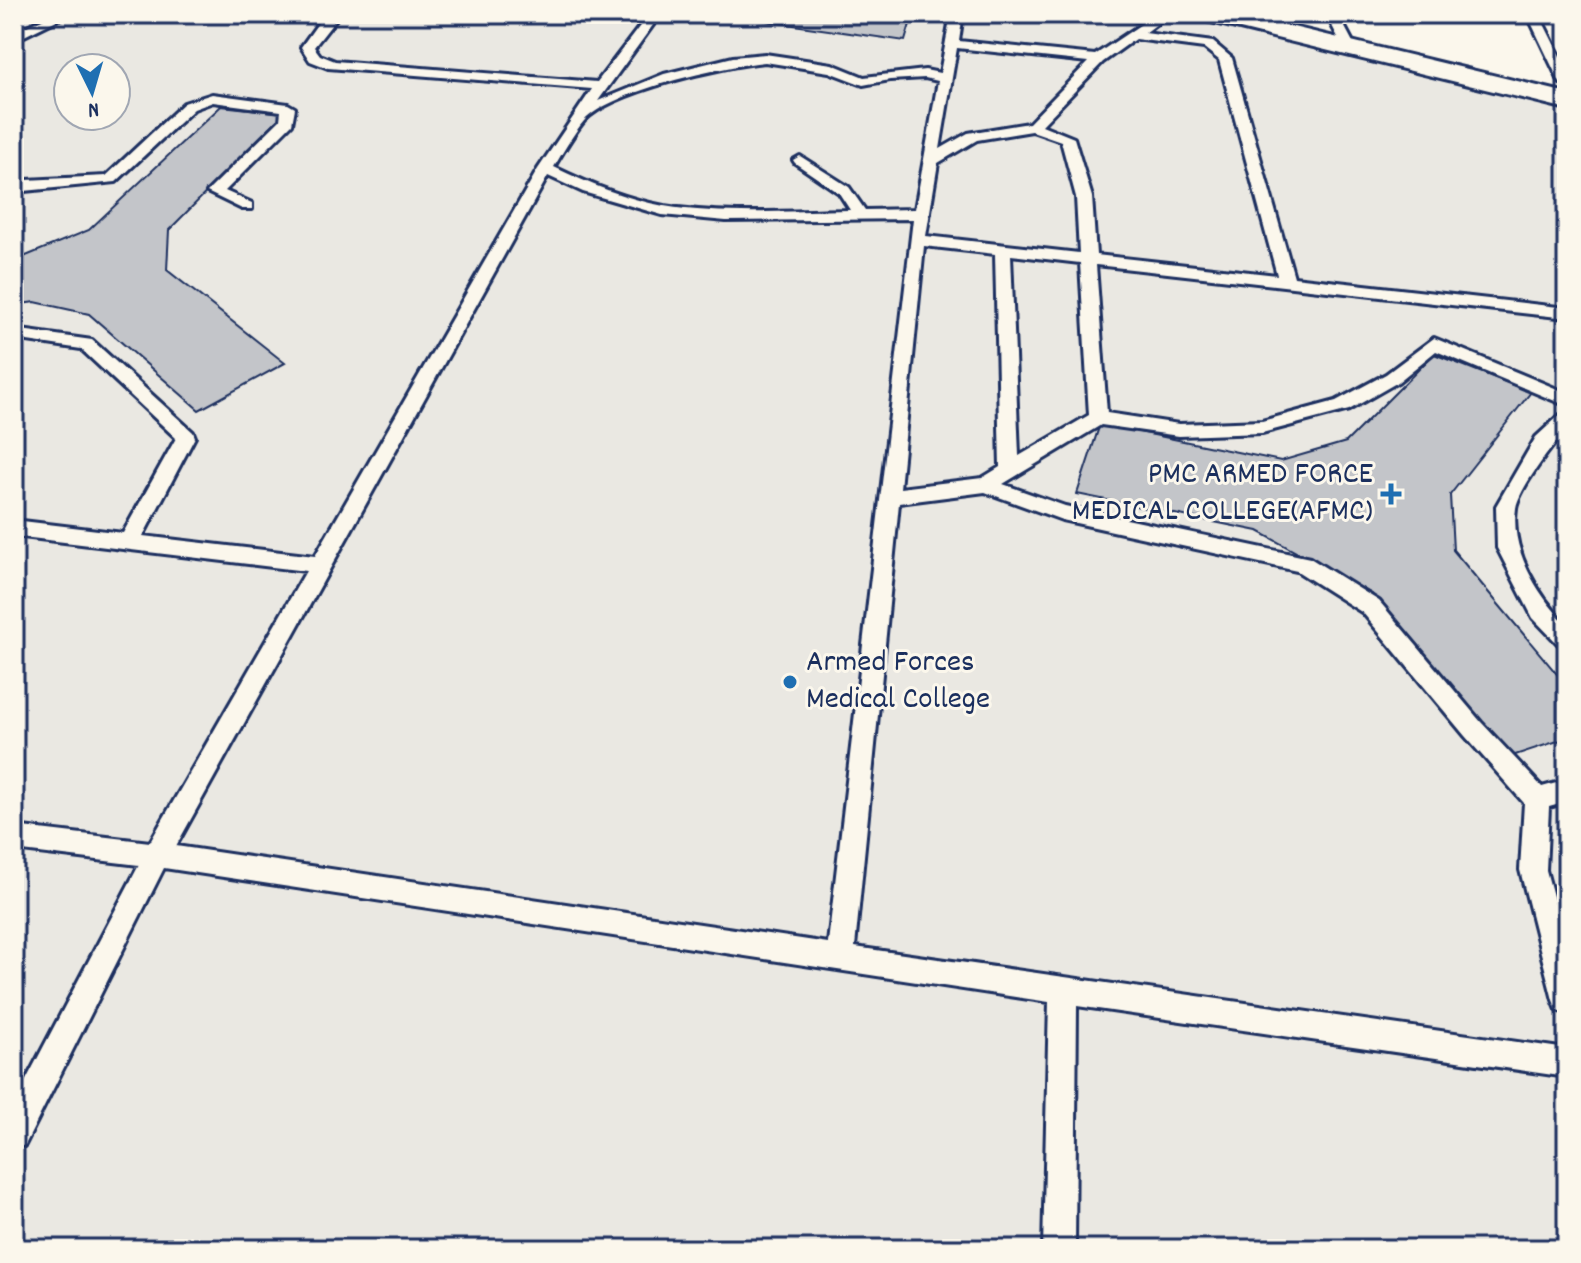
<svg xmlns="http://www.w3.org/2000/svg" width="1581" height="1263" viewBox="0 0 1581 1263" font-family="Dekko,sans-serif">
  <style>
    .built { fill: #eae8e2; fill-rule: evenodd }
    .building { fill: #c3c5c9; stroke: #1b2f5e; stroke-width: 2 }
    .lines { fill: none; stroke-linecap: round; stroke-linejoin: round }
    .service-casing { stroke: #1b2f5e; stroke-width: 6 }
    .tertiary-casing { stroke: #1b2f5e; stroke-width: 6 }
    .service { fill: #fbf7ec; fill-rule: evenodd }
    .tertiary { fill: #fbf7ec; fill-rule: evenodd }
    .poi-dot { fill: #1f6fb2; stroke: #fbf7ec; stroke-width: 3 }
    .labels { text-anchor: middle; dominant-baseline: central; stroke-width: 6; stroke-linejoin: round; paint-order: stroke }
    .poi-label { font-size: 32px; fill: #1b2f5e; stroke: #fbf7ec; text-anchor: end }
  </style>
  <rect width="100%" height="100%" fill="#fbf7ec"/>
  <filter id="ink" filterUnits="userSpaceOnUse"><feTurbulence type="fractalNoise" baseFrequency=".0125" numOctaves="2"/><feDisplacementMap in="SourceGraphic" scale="16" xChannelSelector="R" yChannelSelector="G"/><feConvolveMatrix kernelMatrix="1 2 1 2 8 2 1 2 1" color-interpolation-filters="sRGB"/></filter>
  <g filter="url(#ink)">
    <path class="built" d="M14,14h1154l399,97v1138h-1553zM68,68h48v48h-48z"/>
    <path class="building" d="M745,14h168l-8,27 -161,-23z
      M221,106l64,7 -116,117 -2,40 118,93 -86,47 -110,-96 -54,-12 -21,3v-47l12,-2 63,-26z
      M1434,354l97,38 -81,103 3,55 114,136v52l-61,20 -134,-164 -114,-63 -181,-37 23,-70 181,37 65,-19z"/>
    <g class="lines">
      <g class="service-casing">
        <path id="service" d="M53,14h16l-55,27v-9z
          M301,14h39l-26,33 6,8 15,6 262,21 52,-68h12l-63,87 66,-27 69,-17 32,-3 67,10 32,13 61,-7 15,3 11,-59h12l-4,27 136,14 48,-32 -31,-9 39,3 19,-3 -25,19 68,9 19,16 62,219 273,31v10l-471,-53 11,148 72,11 83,-3 74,-20 50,-27 48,-36 133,55v13l-131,-55 -38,31 -49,28 -87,23 -83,3 -78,-11 -98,59 62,22 245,52 69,43 102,121 61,65 25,-7v22l-18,5 -3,63 21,79v65l-10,-4 -4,-10 -33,-130 4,-67 -59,-67 -102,-123 -66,-42 -235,-51 -77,-28 -86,11 -44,444 712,102v28l-490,-71 -2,243h-32l6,-247 -885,-134 -139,277 -11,4v-46l125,-238 -125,-15v-24l136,16 156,-271 -292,-35v-16l109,13 53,-95 -95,-89 -67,-10v-10l78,11 101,92 2,5 -52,99 172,20 223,-387 54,-80 -264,-21 -18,-7 -9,-14 20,-28zM1135,39l69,9 15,12 58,215 -181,-20 -4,-58 -18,-59 -32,-13 61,-63zM957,48l131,14 -59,61 -61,10 -28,16zM765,62l64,10 34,13 27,-5 35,-2 13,3 -23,128 -50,1 -16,-23 -49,-31 -7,4 2,3 44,30 11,17c-61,1 -125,6 -186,-4 -38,-7 -75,-22 -110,-39 9,-15 19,-33 30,-46 27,-30 140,-55 181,-59zM1032,131l29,10 15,56 3,56 -153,-17 12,-73 39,-23zM548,176l35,16 79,23 64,6 187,-2 -85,724 -652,-97zM924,246l71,8 5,213 -18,11 -82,10zM1011,255l69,8 9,152 -70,41z
          M1326,14h12l18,34 -1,3h-10z
          M1527,14h12l28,56v17l-7,-4z
          M212,94l76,10 7,4 -3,16 -67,67 27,12v6h-10l-35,-17 73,-72 1,-9 -68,-9 -19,7 -78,73 -102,10v-10l12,-2 80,-4 78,-73z
          M1567,413v17c-14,14 -48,59 -51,78 -6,43 22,87 51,117v23l-8,-3 -26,-27 -36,-70 -1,-42 40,-69 24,-22z"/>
      </g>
      <g class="tertiary-casing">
        <path id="tertiary" d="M1196,14h43l328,79v16l-368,-90z"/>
      </g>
      <use href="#service" class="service"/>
      <use href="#tertiary" class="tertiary"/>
    </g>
  </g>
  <g class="poi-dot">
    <path d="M1387 482h8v8h8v8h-8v8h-8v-8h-8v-8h8z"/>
    <circle cx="790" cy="682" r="8"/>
  </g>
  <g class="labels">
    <g class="poi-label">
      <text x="1373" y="476">PMC ARMED FORCE<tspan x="1373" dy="37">MEDICAL COLLEGE(AFMC)</tspan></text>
      <text x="806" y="664" text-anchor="start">Armed Forces<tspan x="806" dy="37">Medical College</tspan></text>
    </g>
  </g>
  <rect width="1581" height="1263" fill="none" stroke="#fbf7ec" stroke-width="48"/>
  <rect x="24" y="24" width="1533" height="1215" fill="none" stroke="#1b2f5e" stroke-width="3" filter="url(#ink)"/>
  <g transform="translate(92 92) rotate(175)"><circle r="38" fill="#fbf7ec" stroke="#a1a7b3" stroke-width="2"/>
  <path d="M0-6L14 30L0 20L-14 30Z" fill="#1f6fb2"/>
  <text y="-12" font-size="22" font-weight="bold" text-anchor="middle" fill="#1b2f5e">N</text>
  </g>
</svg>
